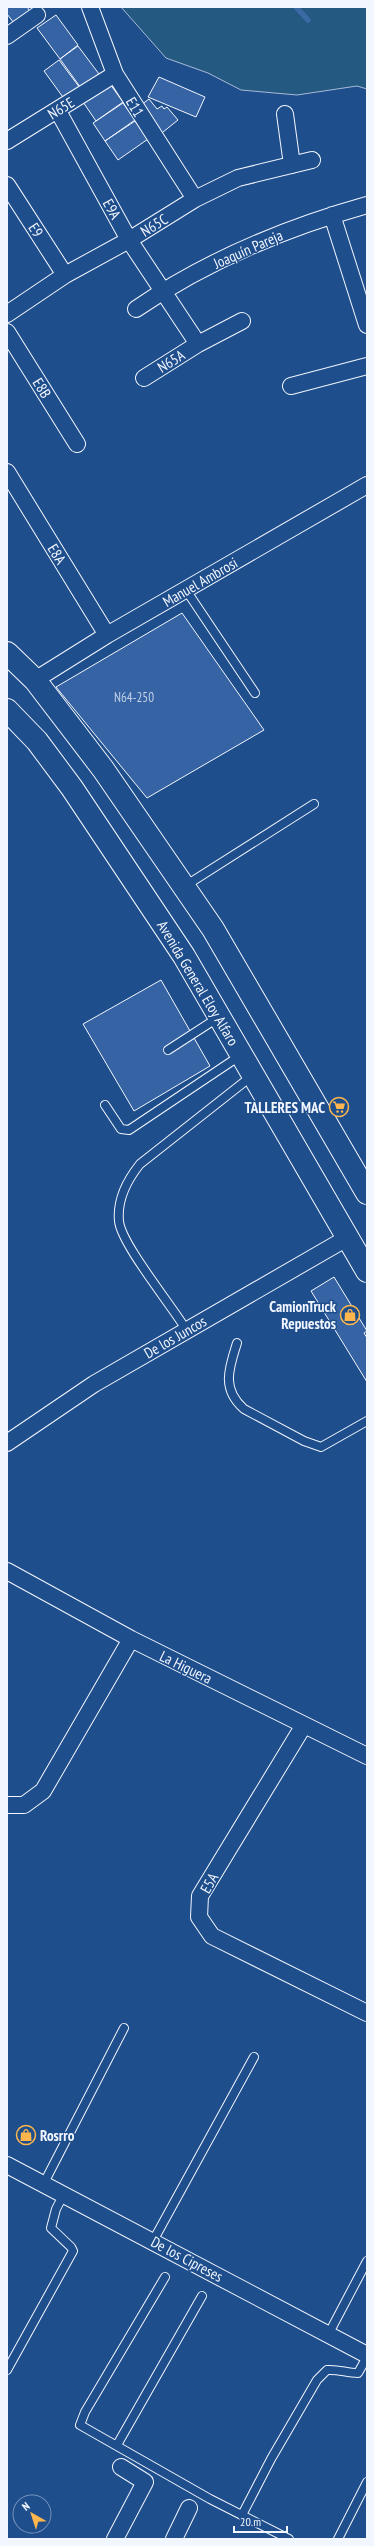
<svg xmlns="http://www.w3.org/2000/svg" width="374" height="2546" viewBox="0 0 374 2546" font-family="'PT Sans Narrow',sans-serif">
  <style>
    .green { fill: #245a82; stroke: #a8bbd7 }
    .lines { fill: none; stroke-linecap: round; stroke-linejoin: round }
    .stream { stroke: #3b69a3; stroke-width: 5.5 }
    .building { fill: #3563a3; stroke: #f2f6ff }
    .service-casing { stroke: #f2f6ff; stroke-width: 10 }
    .minor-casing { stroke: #f2f6ff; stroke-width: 18 }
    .primary-casing { stroke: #f2f6ff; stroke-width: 24 }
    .service { stroke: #1f4e8c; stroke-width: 8 }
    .minor { stroke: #1f4e8c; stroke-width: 16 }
    .primary { stroke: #1f4e8c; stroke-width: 22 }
    .labels { text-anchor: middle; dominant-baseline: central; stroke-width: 3; stroke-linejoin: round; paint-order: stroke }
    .number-label { font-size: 13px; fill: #c3d1e8 }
    .street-label { font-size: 15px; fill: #f2f6ff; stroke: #1f4e8c }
    .poi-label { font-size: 15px; font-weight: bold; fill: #f2f6ff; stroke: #1f4e8c; text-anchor: end }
  </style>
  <rect width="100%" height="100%" fill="#1f4e8c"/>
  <path class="green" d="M121,7h246v82l-10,-3 -60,9 -56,-5 -33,-17 -42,-15z"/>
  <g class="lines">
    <path class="stream" d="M296,7l12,13"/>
  </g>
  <path class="building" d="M7,7h20l6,8 -16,12 -10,-13z
    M56,15l22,30 -18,14 -23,-31z
    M78,46l21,28 -18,14 -21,-29z
    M59,60l21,28 -15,12 -21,-29z
    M159,77l46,20 -9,20 -48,-20z
    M110,84l13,18 -27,19 -13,-19z
    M149,99l8,10 5,-3 2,3 3,-2 11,13 -20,16 -21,-28z
    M123,103l12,17 -30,21 -12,-18z
    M135,121l13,18 -30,21 -13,-19z
    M182,613l82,117 -117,68 -91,-111z
    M161,980l49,86 -76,45 -51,-87z
    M334,1277l33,54 -3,2 3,5v44l-56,-91z"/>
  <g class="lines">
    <g class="service-casing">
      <path id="service" d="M186,590l69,103
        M185,886l129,-82
        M168,1050l51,-33
        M105,1105l16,24 8,1 112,-75
        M187,1331c-14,-24 -66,-87 -68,-110 -2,-21 9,-42 21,-57l113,-89
        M237,1343c-8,25 -16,46 7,66l60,32 17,6 46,-26
        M44,2183l80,-155
        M153,2241l101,-184
        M165,2277l-80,135 -5,13 130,74 79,40
        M328,2335l39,-74
        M7,2370l66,-119 -2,-4 -20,-19 5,-19 8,-15
        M117,2445l85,-149
        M242,2515l29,-56 46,-79 10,-10c11,-1 20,3 31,3l9,-16
        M338,2539l29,-57"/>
    </g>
    <g class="minor-casing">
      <path id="minor" d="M90,7l25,67 80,125
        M7,36l30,-21
        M58,111l71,129 69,104
        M285,114l7,51
        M7,141l108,-67
        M7,185l58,90
        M332,215l35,110
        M136,309c70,-48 149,-81 231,-104
        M7,314l58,-39 64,-35 66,-41 43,-21 74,-18
        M7,332l70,112
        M144,378l54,-34 44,-23
        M291,386l76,-20
        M7,472l100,163
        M35,680l72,-45 260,-150
        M7,1443l87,-59 253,-146
        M7,1571l124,68 236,117
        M304,1725l-104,171 -1,21 13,19 155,77
        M7,1805h17l19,-14 88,-152
        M7,2165l360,190
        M115,2539l30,-57 -24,-15
        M174,2539l15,-31"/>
    </g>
    <g class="primary-casing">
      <path id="primary" d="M7,653l28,27 68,89 110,160 154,264
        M7,710l30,31 35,47 112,168 183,315"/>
    </g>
    <use href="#service" class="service"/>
    <use href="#minor" class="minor"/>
    <use href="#primary" class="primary"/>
  </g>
  <defs>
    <g id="supermarket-ring" transform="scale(1)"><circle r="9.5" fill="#1f4e8c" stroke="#ffb74d" stroke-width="1.5"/><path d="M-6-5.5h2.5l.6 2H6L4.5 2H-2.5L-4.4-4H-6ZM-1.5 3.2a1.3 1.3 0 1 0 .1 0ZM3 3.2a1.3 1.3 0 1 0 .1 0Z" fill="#ffb74d"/></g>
    <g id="shop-ring" transform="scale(1)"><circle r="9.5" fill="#1f4e8c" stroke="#ffb74d" stroke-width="1.5"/><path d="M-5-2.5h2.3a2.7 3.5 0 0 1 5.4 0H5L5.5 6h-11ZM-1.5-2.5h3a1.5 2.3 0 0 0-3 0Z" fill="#ffb74d"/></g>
  </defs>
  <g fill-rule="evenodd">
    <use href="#supermarket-ring" x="339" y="1107"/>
    <use href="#shop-ring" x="350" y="1315"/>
    <use href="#shop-ring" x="26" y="2135"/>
  </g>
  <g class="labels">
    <g class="number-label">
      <text x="134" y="697">N64-250</text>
    </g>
    <g class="street-label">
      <text transform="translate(135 107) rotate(59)">E11</text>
      <text transform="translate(61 108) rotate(-32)">N65E</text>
      <text transform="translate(112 209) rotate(61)">E9A</text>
      <text transform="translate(154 225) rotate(-32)">N65C</text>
      <text transform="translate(36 230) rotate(57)">E9</text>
      <text transform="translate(248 249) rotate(-24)">Joaquín Pareja</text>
      <text transform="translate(171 361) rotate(-32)">N65A</text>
      <text transform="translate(42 388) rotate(58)">E8B</text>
      <text transform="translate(57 554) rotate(58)">E8A</text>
      <text transform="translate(200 582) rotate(-30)">Manuel Ambrosi</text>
      <text transform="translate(198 983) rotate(59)">Avenida General Eloy Alfaro</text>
      <text transform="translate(175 1337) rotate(-30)">De los Juncos</text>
      <text transform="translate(186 1667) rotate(26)">La Higuera</text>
      <text transform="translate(209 1883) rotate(-60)">E5A</text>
      <text transform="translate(187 2259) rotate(28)">De los Cipreses</text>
    </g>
    <g class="poi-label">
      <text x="325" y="1107">TALLERES MAC</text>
      <text x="336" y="1306">CamionTruck<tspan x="336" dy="17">Repuestos</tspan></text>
      <text x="40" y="2135" text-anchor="start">Rosrro</text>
    </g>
  </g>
  <rect width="374" height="2546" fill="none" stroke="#f2f6ff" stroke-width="16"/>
  <g transform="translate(32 2514) rotate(321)"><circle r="19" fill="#1f4e8c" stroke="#7391ba"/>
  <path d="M0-3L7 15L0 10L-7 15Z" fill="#ffb74d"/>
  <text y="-6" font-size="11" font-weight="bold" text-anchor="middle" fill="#f2f6ff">N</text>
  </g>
  <path d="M234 2526v6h53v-6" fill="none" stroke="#f2f6ff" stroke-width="2"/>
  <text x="240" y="2526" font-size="12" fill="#f2f6ff" stroke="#1f4e8c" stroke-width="3" paint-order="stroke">20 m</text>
</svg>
